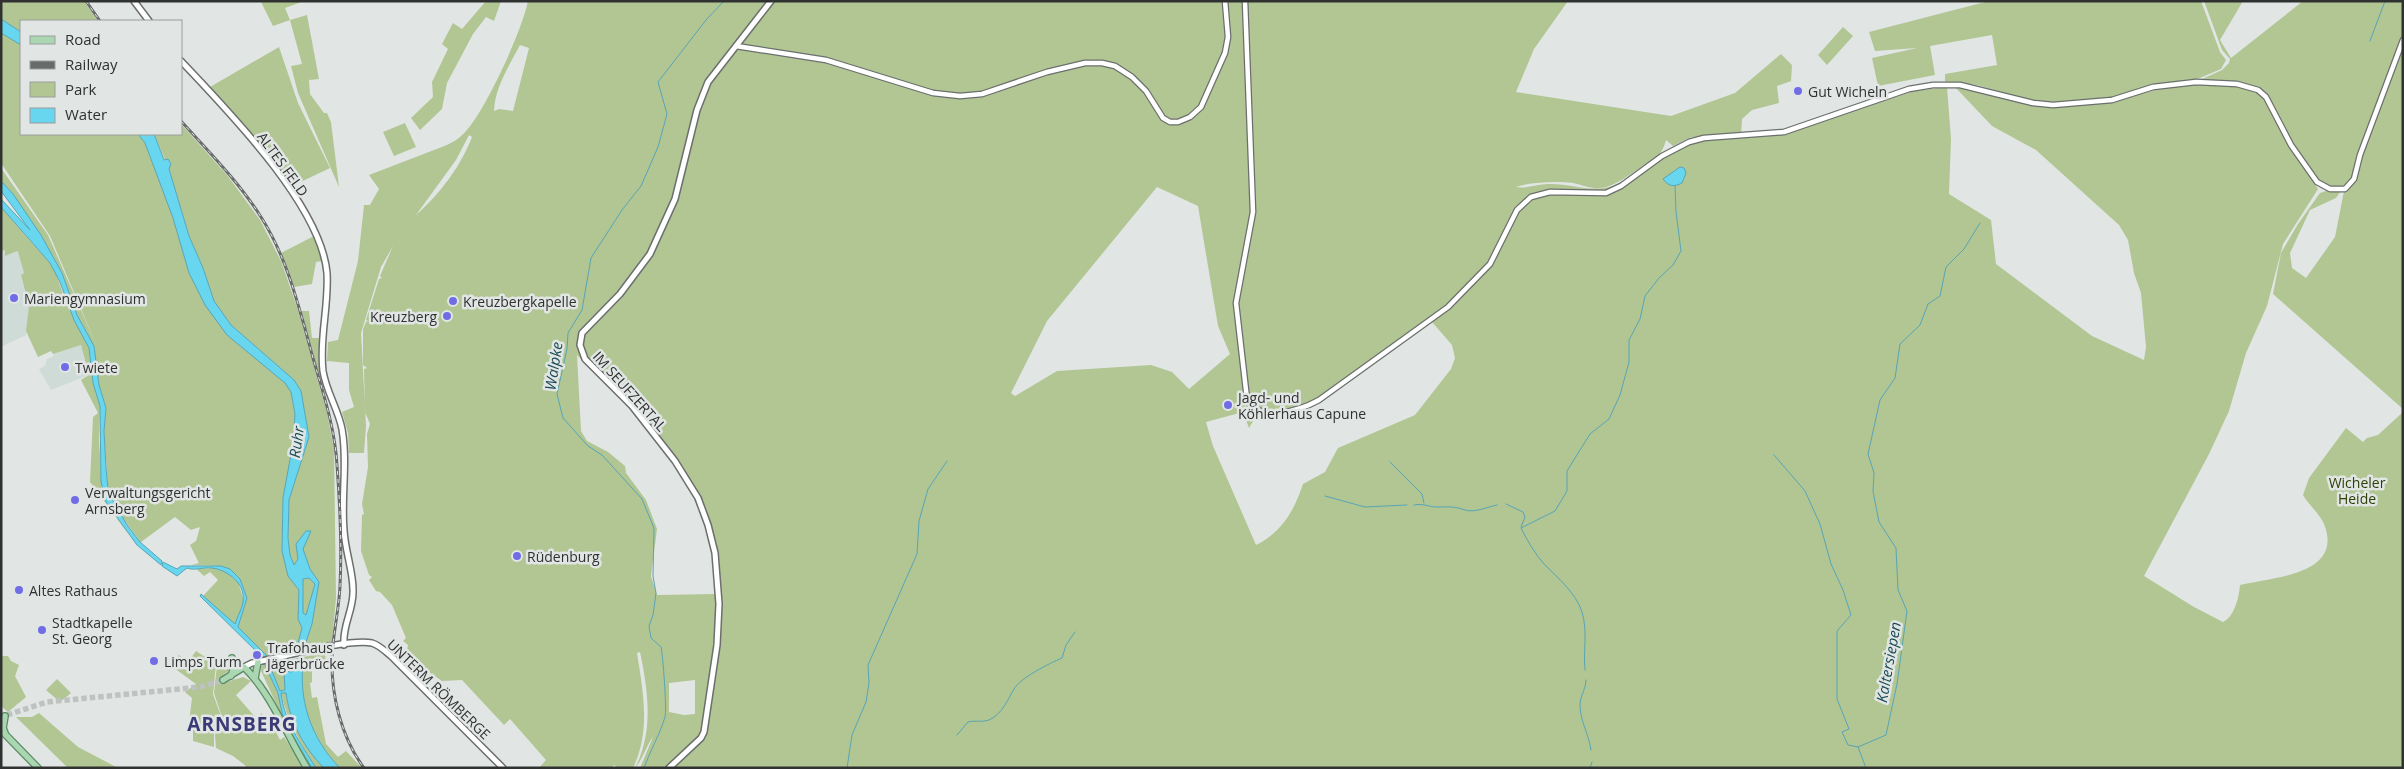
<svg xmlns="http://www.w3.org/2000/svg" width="2404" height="769" viewBox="0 0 2404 769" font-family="'Open Sans',sans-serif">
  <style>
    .built { fill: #cfdbd6 }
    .green { fill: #b1c693; fill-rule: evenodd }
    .water { fill: #68d6ef; stroke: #57a5b6; fill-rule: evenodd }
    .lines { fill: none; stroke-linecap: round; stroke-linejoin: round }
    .stream { stroke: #57a5b6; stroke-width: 1 }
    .primary-tunnel { stroke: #bec2c0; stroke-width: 5.5; stroke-dasharray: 5.5 3; stroke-linecap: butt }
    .tertiary-casing { stroke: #6b6f6e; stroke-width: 7 }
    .secondary-casing { stroke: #6b6f6e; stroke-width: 8 }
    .primary-casing { stroke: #5a8b62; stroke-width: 8 }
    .tertiary { stroke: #fff; stroke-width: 4.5 }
    .secondary { stroke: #fff; stroke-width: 5 }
    .primary { stroke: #aad6b1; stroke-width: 5.5 }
    .rail-casing { stroke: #686b69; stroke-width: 3 }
    .rail { stroke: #e1e6e4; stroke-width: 1; stroke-dasharray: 4; stroke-linecap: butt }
    .poi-dot { fill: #706ce6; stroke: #e1e6e4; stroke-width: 2 }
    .labels { text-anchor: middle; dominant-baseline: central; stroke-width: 5; stroke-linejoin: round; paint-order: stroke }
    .poi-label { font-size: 14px; fill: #303231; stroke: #e1e6e4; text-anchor: start }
    .street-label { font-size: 14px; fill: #303231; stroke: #e1e6e4 }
    .park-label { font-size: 14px; fill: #2e4007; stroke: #e1e6e4 }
    .water-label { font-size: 15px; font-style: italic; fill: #194a55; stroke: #e1e6e4 }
    .district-label { font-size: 19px; font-weight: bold; letter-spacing: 1px; fill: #3a3a76; stroke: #e1e6e4 }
  </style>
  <rect width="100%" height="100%" fill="#e1e6e4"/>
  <path class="built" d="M5,249v6l12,-4 1,1 6,21 -3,3 8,30 -3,29 -25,12v-96z
    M81,345l8,30 -38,15 -12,-21 6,-3 2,-7 7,-3 -1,-2z"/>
  <path class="green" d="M1,1h83l14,20h-77v11l-20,-13z
    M251,1h53l-19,7 5,12 17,-5 12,64 -10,1 1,14 14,19h3l4,9 8,65 -41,-94 -7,-27 11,-2 -12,-44 -17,6 -12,-24z
    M486,1h15l-7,20 -8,-4 -13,17 -26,49 -5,26 -22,21 -9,-12 22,-21 -1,-15 16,-33 -6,-5 11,-21 9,6z
    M528,1h1040l-34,48 -18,43 155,24 64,-23 46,-39 11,11 -1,16 -14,5 2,17 -27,7 -10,9 -1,17 -50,1 -18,9 -7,-6c-5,18 -11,17 -25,27 -12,8 -27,20 -41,21 -10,1 -17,-3 -27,-5 -15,-2 -43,-1 -57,4 11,2 21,-3 32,-3 26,-1 49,12 73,-2l-3,5 65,-43 22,-4 77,-6 132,-43 33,-4 4,52 -2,55 42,26 5,44 96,72 52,24 2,-13 -5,-54 -7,-20 -6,-33 -9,-15 -83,-75 -44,-24 -37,-39 17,2 61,16 73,-3 67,-16 23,-3 35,1 31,11 8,11 11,25 37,58 -35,55 -16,62 -21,47 -17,58 -20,43 -65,122 50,31 29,15c12,-6 16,-25 17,-37 27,-7 99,-9 86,-55 -3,-14 -16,-23 -23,-35l6,-17 37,-50 17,14 4,-4 11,-3 25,-23v356h-1763l13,-31c-7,9 -10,22 -18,31 19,-36 13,-78 5,-116l-3,1c6,38 14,78 -4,115h-15l-4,-3 -2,3h-73l7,-8 -36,-41 -6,6 -42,-45 -20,1 -16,-11 -11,-13h-3l-5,-7 1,-5 -5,-4 3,-3 -14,-33 -12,-13 -4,-1 -7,-11 3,-3 -3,-2 -8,-24 1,-36 2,-1 -2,-10 6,-37 -1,-33 3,-10 -5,-12 -1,-43 3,-1 -4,-3v-36l3,-7 2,-1 -2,-1 13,-41 3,-1 -2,-2 13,-30 -12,21 -20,66 5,93 -2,27h-15l-1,-20 -6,-21 12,-5 -5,-17v-27l-22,-2 1,-19 10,-2 20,-79 6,-56h6l9,-16 -10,-14 78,-30c8,-4 13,-7 19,-14 20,-22 56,-100 62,-130zM520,45l9,3 -16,63 -14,-2 -5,2c1,-24 15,-45 26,-66zM469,135l3,2c-11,29 -33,58 -56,78l40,-55zM1157,187l41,19 20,120 12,28 -41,35 -17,-17 -21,-7 -94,6 -42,25 -4,-3 36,-72zM1432,322l20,23 3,13 -4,11 -36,46 -77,33 -13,24 -22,12c-9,27 -21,48 -47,61l-43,-99 -7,-24 37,-10 6,16 8,-14 38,-3 24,-8 60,-46zM577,355c71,71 137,132 139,239l-59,1 -6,-19 6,-47 -11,-29 -20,-27 -1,-7 -17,-14 -21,-11 -6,-10zM695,680v34l-11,1 -15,-3v-29z
    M1989,1h212l19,51 6,8 -5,9 -26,11 -32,5 -48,13 -56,5 -29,-3 -53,-15 -32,-3v-8l52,-9 -5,-30 -62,11 5,29 -57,11 -6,-28 45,-10 -42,3 -6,-19z
    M2204,1h39l-23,39 11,18 72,-57h100v408l-130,-115 8,-41 17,-29 22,-31 6,-2 14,1 -4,6 -26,12 -20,43 2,15 14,10 29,-41 10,-51 -15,1 -12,-5 -27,-40 -23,-46c-20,-15 -44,-16 -68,-16l22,-10 7,-7 1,-4 -8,-9z
    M1843,27l10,9 -26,29 -9,-10z
    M1,33l20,12v89h117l7,9 28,75 16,55 38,62 59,48 5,9 4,22 -2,29 -10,55 -1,53 6,25 11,14 -1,29 4,9 -5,21 7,-1 8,-24 7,-42 -9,-12 -7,-21 -9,17 -4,-11 -2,-17 1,-38 20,-63 -8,-46 -7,-11 -63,-55 -17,-24 -11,-33 -14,-32 -20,-67 -15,-35h27v-10l46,51 33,45 21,41 17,49 29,103 7,36 2,149 -4,43 -9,4 -56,11 -29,-29 9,-29 -7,-19 -10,-10 -9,-3 -28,-1 3,4 17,-1 13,4 12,10 6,19 -9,23 -32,-28 15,-16 -8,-8 -6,4 -12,-11 7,-2 -9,-18 6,-4 4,-14 -9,3 -16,-13 -38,28 -47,-63 3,-65 5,-4 -17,-33 8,-5 -8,-30 -28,9 -2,-3 -13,6 -12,-26 3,-25 -8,-31 3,-2 -6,-21 -1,-1 -12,5v-6l-4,1v-44l29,34 10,-6 -27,-41 -12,-13v-13l47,67 50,114 -48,-113 -49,-73zM40,235l22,38 15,42 17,31 5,39 7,23 -2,23 4,57 13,28 19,25 -14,-10 -9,-12 -15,-28 -3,-51 1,-34 -7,-23 -4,-35 -23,-45 -9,-27 -7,-13 -19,-21z
    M279,47l19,56 32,65 -42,20 -44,-63 -34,-38z
    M405,123l11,24 -22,9 -11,-24z
    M314,236l8,25 -6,1 -4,22 -18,3 -13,-34z
    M301,311h8l3,27h7l1,-13 2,1 -1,47 -2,1z
    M309,578l6,6 -9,31 -3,-2v-34z
    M196,651l20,13 -3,30 8,22 -6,15 -22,-5 -4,-4 3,-24 -7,-6 11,-8 -26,-19 9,-10 9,7z
    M325,653l1,10 -14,7v12l-2,1 2,15 5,-1 9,47 12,13 8,-6 16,17h-22c-29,-29 -43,-70 -36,-111l-14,15 -5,18 -5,1 -11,-27 -4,1 13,28 4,20 8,18 22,37 -21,-32 -30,-65v-4l3,-3z
    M1,656h7l3,5 8,4 -4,11 11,21 -18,15 -7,-6z
    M217,665l9,5 5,-5 -1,5 -7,5 3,7 17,-5 8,4 -15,14 20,23 6,-5 2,10 -3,2 5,9 9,-4 5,10 4,-3 20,31h-60l2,-2 -13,-10 -17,-8 -1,-13 7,-18 -8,-24z
    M57,679l14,14 -11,9 -14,-12z
    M281,693h5c3,27 19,55 38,75h-8c-15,-24 -29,-47 -35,-75z
    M39,713l39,34 40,21h-50l-52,-51h16z
    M193,727l21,5v15l-21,-6z"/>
  <path class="water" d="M1,19l20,13v13l-20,-12z
    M138,134h16l10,26 4,-1 3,5 -2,5 20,67 14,32 11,33 17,24 63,55 7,11 8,46 -20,63 -1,38 2,17 4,10 4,-6 -2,-15 10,-13h5l-8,18 7,20 9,13 -7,42 -8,24 -8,2 6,-22 -4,-9 1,-29 -11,-14 -6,-25 1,-53 10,-55 2,-29 -4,-22 -6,-9 -58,-48 -22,-30 -16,-32 -16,-55 -28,-75zM309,578l6,6 -9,31 -3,-2v-34z
    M1680,167l4,1 2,5 -4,10c-8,4 -13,4 -19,-4z
    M1,181l12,13 28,41 21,38 15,42 17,31 5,39 7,23 -2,23 2,37 2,20 6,15 13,22 13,17 22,19 -1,4 -24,-20 -31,-43 -5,-20 -1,-76 -7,-23 -4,-35 -15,-28 -14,-38 -10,-19 -49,-56v-8l29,31 -29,-39z
    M163,562l14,7 4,-3h40l9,3 10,10 7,19 -9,29 29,29 -5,1 -62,-61 1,-2 34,30c2,-7 7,-15 8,-22 3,-18 -15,-32 -31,-34 -9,-1 -18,3 -25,0l-10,8 -15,-10z
    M304,657c-7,41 7,82 36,111h-16c-20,-20 -34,-46 -38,-75h-5c3,28 20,51 35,75h-4l-22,-37 -8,-18 -4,-20 -13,-28 4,-1 11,27 5,-1 -1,-19 8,1 4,-13z"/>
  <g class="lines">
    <path class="stream" d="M2370,41l15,-40
      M1774,455l31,36 15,33 11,40 12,26 8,25 -14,16v68l12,30 -7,3 6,13 10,2
      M1390,462l32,32 2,9
      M1325,496l40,11 42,-2
      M1506,504l17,8 2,5 -4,10
      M1414,505c9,-2 15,2 23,2 13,0 16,-1 28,3 10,3 22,-3 32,-5
      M1585,670c-2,-19 3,-38 -3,-58 -6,-19 -24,-34 -38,-48 -9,-10 -17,-24 -23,-36l34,-17 12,-20v-20l23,-37 19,-15 11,-24 9,-33v-22l11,-21 5,-23 14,-18 14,-13 8,-14 -5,-39 -1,-26
      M1586,680c0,9 -5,14 -6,23 -1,16 9,31 11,47
      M957,735l11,-13c7,-2 16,1 23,-3 12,-7 16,-18 23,-30 6,-11 36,-26 48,-31l4,-13 9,-13
      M644,768c6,-17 16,-34 21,-51 2,-7 -2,-61 -4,-70l-10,-9 -2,-12 4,-11 3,-22 -3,-17 1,-48 -12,-29 -40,-44 -14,-9 -25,-28 -6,-24 10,-45 1,-16 14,-23 9,-52 31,-48 19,-24 17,-39 9,-33 -9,-32 48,-62 18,-19
      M847,768l5,-33 14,-33 3,-19 -1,-18 49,-111 2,-33 9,-32 19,-28
      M1590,768l2,-6
      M1866,768l-8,-21 28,-12 11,-51 10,-73 -9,-21 -2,-42 -17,-26 -6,-31 1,-18 -6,-19 12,-54 15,-22 5,-34 20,-19 8,-21 12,-8 6,-29 18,-18 16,-26"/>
    <path class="primary-tunnel" d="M7,715l40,-13 153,-15 23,-7"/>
    <g class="tertiary-casing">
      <path id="tertiary" d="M1245,1l8,211 -17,91 11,96c11,25 54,11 72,1l129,-93 42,-43 27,-54 14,-13 19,-5 56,1 15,-7 41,-30 27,-14 15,-4 80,-6 125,-43 24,-4h27l73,18 20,2 59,-5 41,-13 43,-5 41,2 21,6 8,7 25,48 26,37 13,7h15l9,-10 6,-24 43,-115
        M736,46l90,14 107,33 27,3 22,-2 65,-22 38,-9h17l13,3 17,11 14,14 17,27 7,4h8l12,-5 11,-10 24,-54 3,-16 -3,-36"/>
    </g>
    <g class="secondary-casing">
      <path id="secondary" d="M134,1l15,20
        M181,61c46,49 140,144 146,212 2,33 -8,66 -4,98 3,20 15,38 19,58 6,34 -1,67 2,101 1,21 9,40 9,60 1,20 -11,35 -9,55
        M244,667l8,-4c28,-5 96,-25 120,-20 7,2 13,8 19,13l112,112
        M669,768l32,-30 3,-6 13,-87 2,-41 -4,-51 -7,-28 -10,-27 -23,-37 -43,-55 -47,-47 -5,-14 2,-12 38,-39 30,-40 25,-55 22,-89 11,-28 63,-81"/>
    </g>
    <g class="primary-casing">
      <path id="primary" d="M231,676l3,-9 -2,-9
        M255,678l3,-16
        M223,680l21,-13c27,26 43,69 63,101
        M1,730l37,38
        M5,733l-2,-5 2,-12"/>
    </g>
    <use href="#tertiary" class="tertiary"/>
    <use href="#secondary" class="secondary"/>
    <use href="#primary" class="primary"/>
    <g class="rail-casing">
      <path id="rail" d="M86,1l14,20
        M181,121c28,31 58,61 80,96 27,42 39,94 52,141 10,35 22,70 24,107 3,40 5,81 3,121 -1,24 -7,47 -8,71 -1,38 9,80 32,111"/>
    </g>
    <use href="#rail" class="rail"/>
  </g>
  <g class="poi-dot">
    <circle cx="1798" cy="91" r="5"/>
    <circle cx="14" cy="298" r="5"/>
    <circle cx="453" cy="301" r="5"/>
    <circle cx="447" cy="316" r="5"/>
    <circle cx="65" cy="367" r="5"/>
    <circle cx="1228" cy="405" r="5"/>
    <circle cx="75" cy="500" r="5"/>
    <circle cx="517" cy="556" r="5"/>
    <circle cx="19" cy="590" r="5"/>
    <circle cx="42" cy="630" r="5"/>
    <circle cx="257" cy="655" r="5"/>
    <circle cx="154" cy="661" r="5"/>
  </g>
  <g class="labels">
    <g class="poi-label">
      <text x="1808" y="91">Gut Wicheln</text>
      <text x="24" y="298">Mariengymnasium</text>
      <text x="463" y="301">Kreuzbergkapelle</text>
      <text x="437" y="316" text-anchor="end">Kreuzberg</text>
      <text x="75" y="367">Twiete</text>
      <text x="1238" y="397">Jagd- und<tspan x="1238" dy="16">Köhlerhaus Capune</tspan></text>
      <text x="85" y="492">Verwaltungsgericht<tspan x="85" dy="16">Arnsberg</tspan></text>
      <text x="527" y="556">Rüdenburg</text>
      <text x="29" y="590">Altes Rathaus</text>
      <text x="52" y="622">Stadtkapelle<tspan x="52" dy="16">St. Georg</tspan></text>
      <text x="267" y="647">Trafohaus<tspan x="267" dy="16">Jägerbrücke</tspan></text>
      <text x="164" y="661">Limps Turm</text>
    </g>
    <g class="street-label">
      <text transform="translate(283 164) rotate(54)">ALTES FELD</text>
      <text transform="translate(630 391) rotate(48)">IM SEUFZERTAL</text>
      <text transform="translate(439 689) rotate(44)">UNTERM RÖMBERGE</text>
    </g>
    <g class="park-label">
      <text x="2357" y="482">Wicheler<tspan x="2357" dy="16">Heide</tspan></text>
    </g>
    <g class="water-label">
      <text transform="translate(553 366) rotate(-81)">Walpke</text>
      <text transform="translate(296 442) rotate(-82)">Ruhr</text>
      <text transform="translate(1888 662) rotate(-80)">Kaltersiepen</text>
    </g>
    <g class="district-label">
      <text x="242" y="724">ARNSBERG</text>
    </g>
  </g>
  <rect width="2404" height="769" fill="none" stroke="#303231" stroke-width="5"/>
  <rect x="20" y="20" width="162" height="115" fill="#e1e6e4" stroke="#9a9e9c"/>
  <rect x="30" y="36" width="25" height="8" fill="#aad6b1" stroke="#9a9e9c"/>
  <text x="65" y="45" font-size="15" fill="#303231">Road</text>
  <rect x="30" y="61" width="25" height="8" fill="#686b69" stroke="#9a9e9c"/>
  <text x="65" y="70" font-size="15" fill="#303231">Railway</text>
  <rect x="30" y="82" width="25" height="15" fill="#b1c693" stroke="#9a9e9c"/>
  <text x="65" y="95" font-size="15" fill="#303231">Park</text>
  <rect x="30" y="108" width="25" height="15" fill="#68d6ef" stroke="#9a9e9c"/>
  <text x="65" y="120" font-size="15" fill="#303231">Water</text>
</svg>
